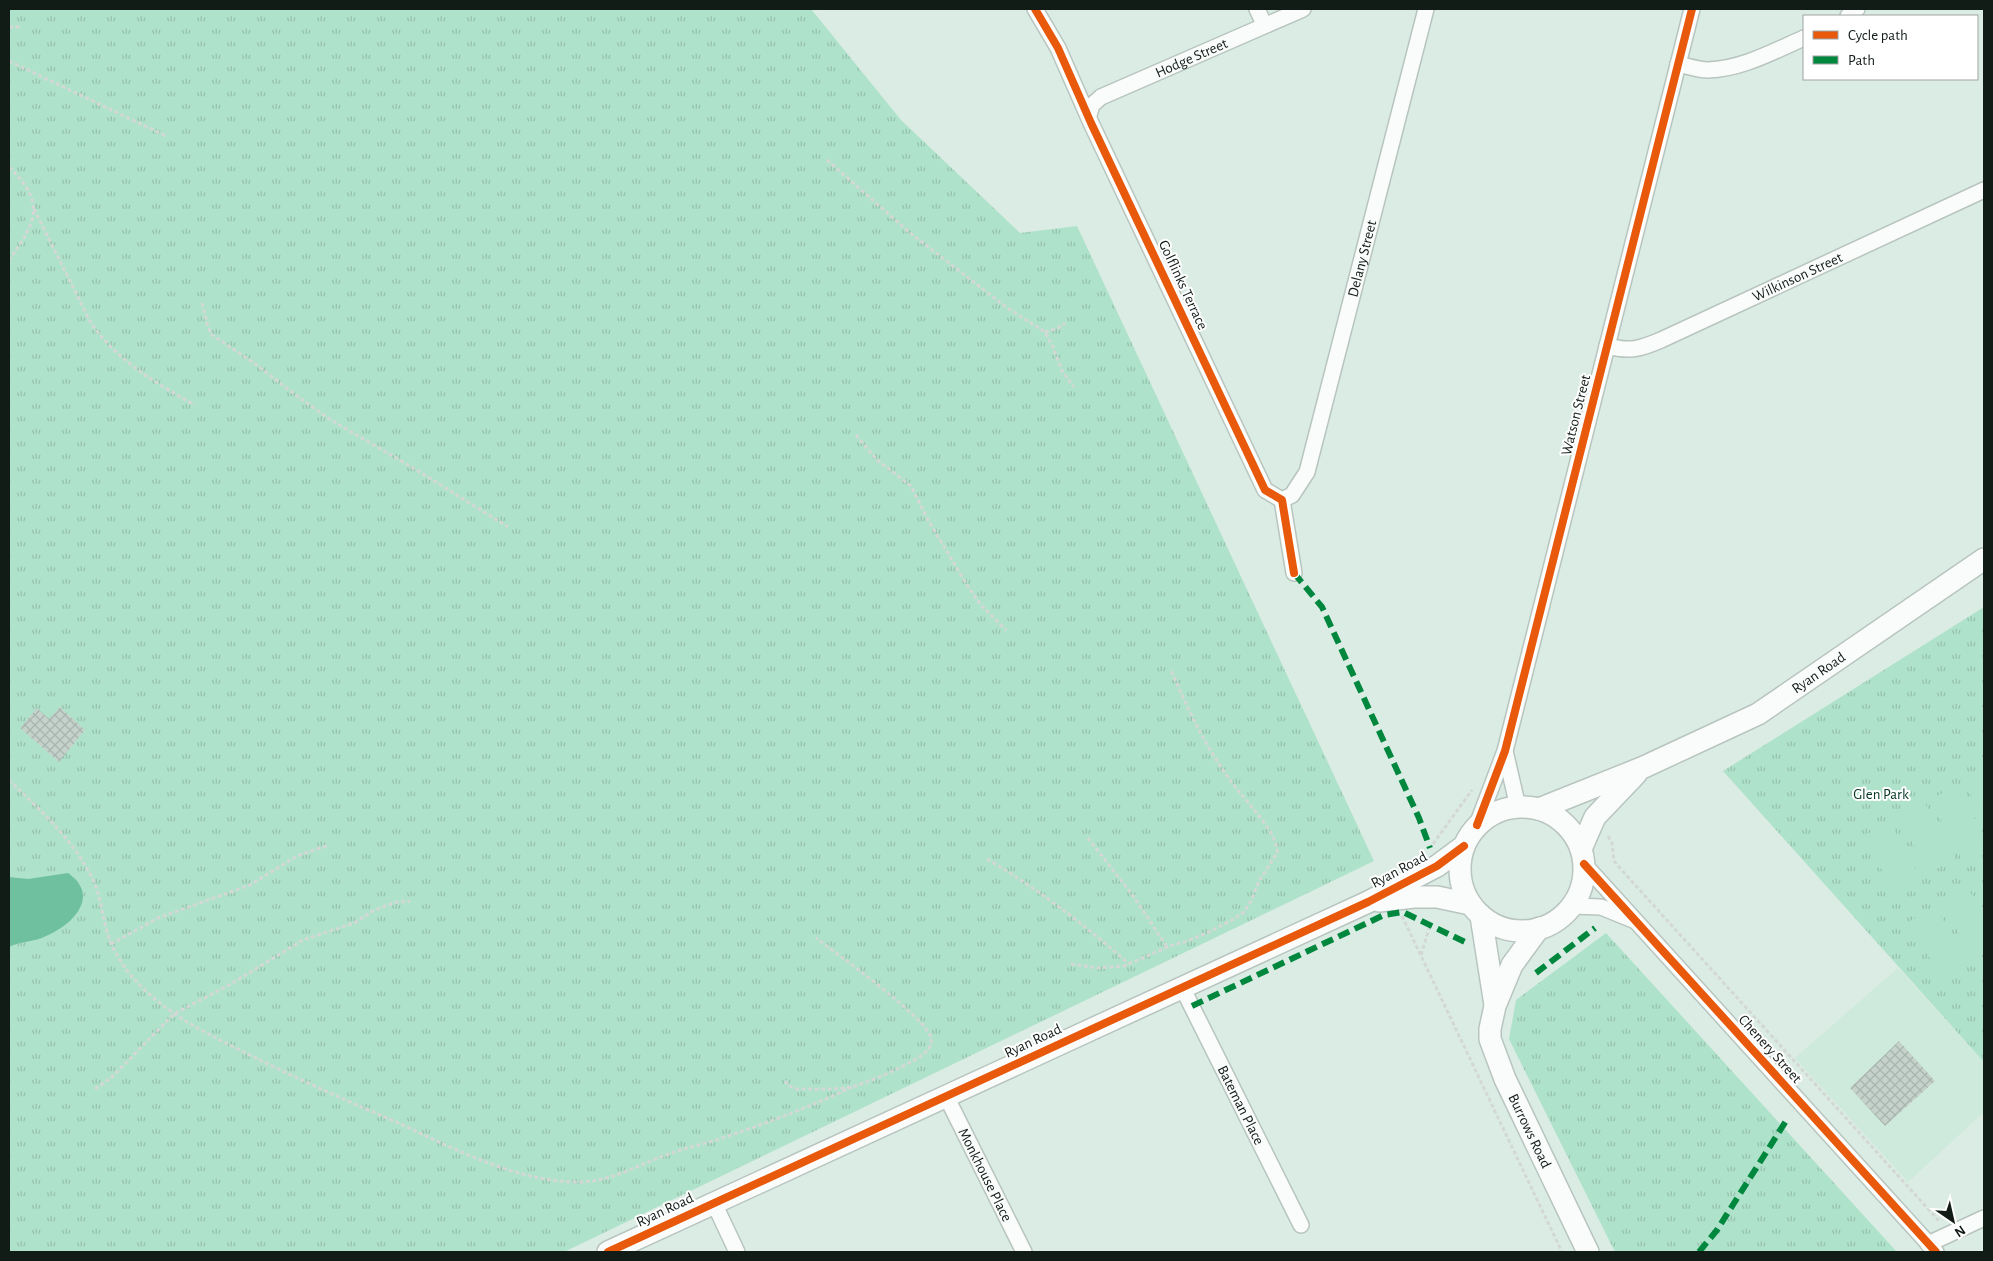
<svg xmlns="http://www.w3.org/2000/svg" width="1993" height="1261" viewBox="0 0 1993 1261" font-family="'Alegreya Sans',sans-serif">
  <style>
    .built { fill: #ceeadc }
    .grass { fill: url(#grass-tufts) }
    .pitch { fill: #afe2ca }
    .water { fill: #6fc09f }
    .building { fill: url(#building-cross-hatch) }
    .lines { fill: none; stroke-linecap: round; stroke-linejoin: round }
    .street-casing { stroke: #b8c5bf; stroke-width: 18 }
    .secondary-casing { stroke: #b8c5bf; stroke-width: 24 }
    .path { stroke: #d3d8d6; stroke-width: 3; stroke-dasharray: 4 2.5; stroke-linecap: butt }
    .street { stroke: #fafcfb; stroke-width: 15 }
    .secondary { stroke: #fafcfb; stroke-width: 21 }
    .quiet { stroke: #00873e; stroke-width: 6; stroke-dasharray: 12 6; stroke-linecap: butt }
    .cycleway-casing { stroke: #fff; stroke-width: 11 }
    .cycleway { stroke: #e8590c; stroke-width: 8 }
    .labels { text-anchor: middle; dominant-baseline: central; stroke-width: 4; stroke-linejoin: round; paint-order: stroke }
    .street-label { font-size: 15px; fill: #121c17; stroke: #fff }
    .park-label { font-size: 15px; fill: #033422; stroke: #fff }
  </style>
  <defs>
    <pattern id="grass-tufts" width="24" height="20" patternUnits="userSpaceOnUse" patternTransform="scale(1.25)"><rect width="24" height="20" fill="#afe2ca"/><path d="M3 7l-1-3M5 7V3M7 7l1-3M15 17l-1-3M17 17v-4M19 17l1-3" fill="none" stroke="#96c1ad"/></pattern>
    <pattern id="building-cross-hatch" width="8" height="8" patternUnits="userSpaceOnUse" patternTransform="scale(1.25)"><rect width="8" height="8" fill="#c5d2cb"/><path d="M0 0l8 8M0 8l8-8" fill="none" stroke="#a8b4ae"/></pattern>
  </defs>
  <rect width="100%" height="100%" fill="#dbece4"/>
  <path class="built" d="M1898,968l86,94v50l-76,70 -113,-124z"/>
  <path class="grass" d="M9,9h802l90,111 119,113 57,-7 297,635 -810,391h-555z
    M1984,607v455l-261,-291z
    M1606,933l291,319h-282l-106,-213 7,-39z"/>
  <path class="pitch" d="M1984,770v49l-20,-37z
    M1957,785l27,51v7l-23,13 -31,-56z
    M1925,803l30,56 -26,14 -31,-56z
    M1890,822l30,56 -26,14 -31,-56z
    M1969,890l15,28v36l-11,6 -30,-56z
    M1936,907l31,56 -27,14 -30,-56z"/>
  <path class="water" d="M68,873c33,23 5,52 -22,63 -11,6 -25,5 -37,11v-70l19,2z"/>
  <path class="building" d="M60,707l25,23 -26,32 -39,-34 17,-20 12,11z
    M1899,1041l36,40 -50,45 -35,-38z"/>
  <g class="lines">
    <g class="street-casing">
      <g id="street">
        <path d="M1035,9l23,39 33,75 174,367 17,10 12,73"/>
        <path d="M1257,9l7,15"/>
        <path d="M1848,16l9,-7"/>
        <path d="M1678,64c9,2 20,6 30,6 34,-1 66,-19 96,-32"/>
        <path id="s1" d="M1089,115l3,-10 9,-8 202,-88"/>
        <path id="s2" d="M1607,346c23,6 33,3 54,-6l323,-150"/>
        <path id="s3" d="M1282,500l10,-5 15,-23 119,-463"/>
        <path d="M1505,751l13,56"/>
        <path d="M1477,825l28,-74 187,-742"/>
        <path d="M1584,864l352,388"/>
        <path d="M1572,906l29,1 32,13"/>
        <path id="s4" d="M1182,987l119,238"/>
        <path id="s5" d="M946,1096l78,156"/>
        <path d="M714,1203l23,49"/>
        <path d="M1928,1244l56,-26"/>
      </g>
    </g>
    <g class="secondary-casing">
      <g id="secondary">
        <circle cx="1522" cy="869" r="62"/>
        <path id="s6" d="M1539,809l105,-42 114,-53 226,-155"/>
        <path d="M1581,849l14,-32 41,-43"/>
        <path d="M1379,901l35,-4h23l33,7"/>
        <path d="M1481,916l14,89"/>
        <path id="s7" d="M1539,928l-27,37 -17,41 -5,23v10l15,40 83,173"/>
        <path d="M608,1252l760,-350 69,-36 27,-20"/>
      </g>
    </g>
    <path class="path" d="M9,27h12
      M9,61l157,75
      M827,160l82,72 97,75 39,25 8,15 9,24 12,16
      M9,167c37,36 28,54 0,93
      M34,209l57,114c25,37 66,61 104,82
      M202,303l6,24 4,8 42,28 47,36 30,21 84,49 93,58
      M1045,332l13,-4 7,-5
      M856,435l21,25 34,26 17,34 39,65 14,20 25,25
      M9,780c31,30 67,62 85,102 7,16 8,33 13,50 5,17 16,35 28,48 29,32 68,52 107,71 47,24 96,46 145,67 59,26 127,65 194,64 32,-1 58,-18 88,-28 19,-7 39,-11 59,-18 42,-14 84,-30 124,-49
      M1608,836l4,7 2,18 13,15 312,345
      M1088,838l46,59 33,50
      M1433,844l39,-54
      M987,859c51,30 98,66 142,105
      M1402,916l160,336
      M111,944l47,-26 92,-33 47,-29 32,-11
      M1421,955l9,-30
      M1071,964l27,4 26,-2 46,-20 17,-5 20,-8 27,-14 10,-7 7,-11 8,-20 18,-28c3,-15 -26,-47 -36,-59 -32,-39 -50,-78 -70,-124
      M785,1081l4,5 8,3c18,0 36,1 54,-2 14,-3 66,-25 76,-36 3,-3 5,-8 4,-13 -3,-19 -95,-85 -115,-100
      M95,1089l17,-12 62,-63 55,-29 74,-45 51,-17 19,-12 12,-5 12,-4 13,-1"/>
    <use href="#street" class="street"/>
    <use href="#secondary" class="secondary"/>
    <path class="quiet" d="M1294,573l28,34 97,211 11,30
      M1536,973l59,-45
      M1192,1006l192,-91 19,-3 66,32
      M1699,1252l18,-22 69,-109"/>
    <g class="cycleway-casing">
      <path id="cycleway" d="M1035,9l23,39 33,75 174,367 17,10 12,73
        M1477,825l28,-74 187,-742
        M1584,864l352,388
        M608,1252l760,-350 69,-36 27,-20"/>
    </g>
    <use href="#cycleway" class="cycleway"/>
  </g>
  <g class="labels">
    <g class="street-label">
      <text stroke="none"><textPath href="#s1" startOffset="121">Hodge Street</textPath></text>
      <text stroke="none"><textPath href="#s3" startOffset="259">Delany Street</textPath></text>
      <text stroke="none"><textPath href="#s2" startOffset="206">Wilkinson Street</textPath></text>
      <text transform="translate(1183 285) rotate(65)">Golflinks Terrace</text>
      <text transform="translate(1576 415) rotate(-76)">Watson Street</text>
      <text stroke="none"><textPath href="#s6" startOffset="312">Ryan Road</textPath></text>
      <text transform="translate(1399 870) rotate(-28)">Ryan Road</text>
      <text transform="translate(1033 1041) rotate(-25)">Ryan Road</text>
      <text transform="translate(1770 1049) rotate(48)">Chenery Street</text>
      <text stroke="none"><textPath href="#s4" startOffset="132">Bateman Place</textPath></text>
      <text stroke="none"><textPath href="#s7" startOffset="224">Burrows Road</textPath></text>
      <text stroke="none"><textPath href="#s5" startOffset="88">Monkhouse Place</textPath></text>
      <text transform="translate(665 1210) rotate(-25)">Ryan Road</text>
    </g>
    <g class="park-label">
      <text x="1881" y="794">Glen Park</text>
    </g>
  </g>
  <rect width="1993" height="1261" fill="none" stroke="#121c17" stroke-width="20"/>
  <rect x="1803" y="15" width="175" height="65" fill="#ffffff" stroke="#a0a4a2"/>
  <rect x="1813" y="31" width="25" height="8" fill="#e8590c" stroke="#a0a4a2"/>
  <text x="1848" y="40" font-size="15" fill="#121c17">Cycle path</text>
  <rect x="1813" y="56" width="25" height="8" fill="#00873e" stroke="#a0a4a2"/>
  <text x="1848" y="65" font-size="15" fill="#121c17">Path</text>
  <g transform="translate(1953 1221) rotate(146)" stroke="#ffffff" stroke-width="4" paint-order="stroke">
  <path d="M0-4L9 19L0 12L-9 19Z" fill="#121c17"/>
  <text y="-8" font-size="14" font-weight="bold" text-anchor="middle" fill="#121c17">N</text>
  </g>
</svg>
